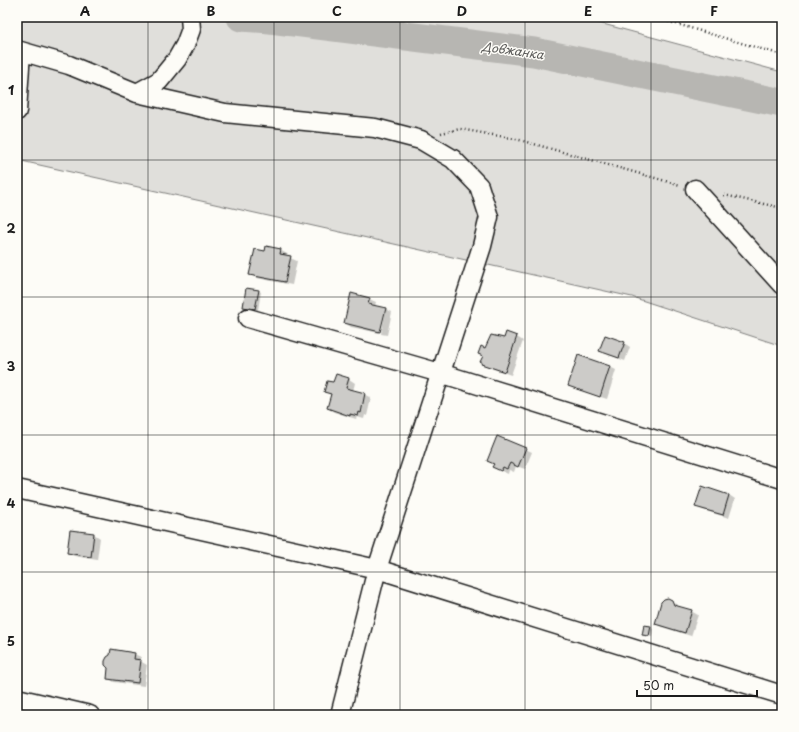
<svg xmlns="http://www.w3.org/2000/svg" width="799" height="732" viewBox="0 0 799 732" font-family="'Playpen Sans',sans-serif">
  <style>
    .green { fill: #e0dfdb; stroke: #7e7e7c }
    .shadow { fill: #0003 }
    .lines { fill: none; stroke-linecap: round; stroke-linejoin: round }
    .river { stroke: #b7b6b2; stroke-width: 29 }
    .building { fill: #cccbc8; stroke: #1c1c1c }
    .minor-casing { stroke: #1c1c1c; stroke-width: 21 }
    .path { stroke: #1c1c1c; stroke-width: 2.5; stroke-dasharray: 1 3; stroke-linecap: butt }
    .minor { stroke: #fdfcf7; stroke-width: 18 }
    .grid { fill: none; stroke: #1c1c1c; stroke-width: 1; stroke-opacity: 0.55 }
    .labels { text-anchor: middle; dominant-baseline: central; stroke-width: 3; stroke-linejoin: round; paint-order: stroke }
    .water-label { font-size: 12px; font-style: italic; fill: #5a5a58; stroke: #fdfcf7 }
    .neatline { fill: none; stroke: #1c1c1c; stroke-width: 1.5 }
    .grid-label { font-size: 13px; text-anchor: middle; font-weight: bold; fill: #1c1c1c }
  </style>
  <rect width="100%" height="100%" fill="#fdfcf7"/>
  <filter id="ink" filterUnits="userSpaceOnUse"><feTurbulence type="fractalNoise" baseFrequency=".025" numOctaves="2"/><feDisplacementMap in="SourceGraphic" scale="8" xChannelSelector="R" yChannelSelector="G"/><feConvolveMatrix kernelMatrix="1 2 1 2 8 2 1 2 1" color-interpolation-filters="sRGB"/></filter>
  <g filter="url(#ink)">
    <path class="green" d="M17,17h560l205,55v274l-150,-49 -615,-137z
      M17,703l42,12h-42z"/>
    <path class="shadow" d="M280,250l7,4 -1,2 11,5 -5,24 -35,-7 -7,-3 16,-23z
      M258,291l3,1 -3,18 -14,-4z
      M369,299l7,3 -1,4 11,3h-2l-5,24 -28,-6 -6,-4z
      M386,309l6,3 -5,23 -6,-1z
      M517,337l6,4 -12,34 -23,-8 -6,-3 4,-15 19,-10z
      M624,343l6,4 -5,14 -18,-7 -7,-3z
      M579,356l31,11 6,3 -9,29 -31,-10 -7,-3z
      M336,376l13,3 6,4 -2,8 11,3 7,4 -4,18 -2,-1 -1,4 -7,-2 -1,2 -22,-7 -6,-4 4,-13 -7,-3 9,-8z
      M498,437l34,15 -7,17 -9,-3 -2,6 -5,-2 -1,4 -15,-7z
      M702,487l27,8 6,4 -6,19 -26,-8 -7,-4z
      M71,531l23,3 6,4 -3,22 -23,-4 -6,-3z
      M671,601l7,4 1,3 12,3 7,4 -7,21 -29,-9 -6,-3z
      M650,627l3,2 -1,8 -9,-2z
      M134,654l7,3 -1,4 7,4 -3,21 -30,-4 -6,-4z"/>
    <g class="lines">
      <path class="river" d="M241,17l29,2 264,33 248,51"/>
    </g>
    <path class="building" d="M266,246l15,3 -1,5 11,2 -6,26 -36,-7 6,-26 10,2z
      M246,288l13,2 -4,19 -12,-2z
      M351,293l19,5 -2,6 18,4 -6,24 -36,-9z
      M506,332l11,4 -12,36 -24,-8 1,-2h-2l3,-6 -5,-2 3,-8 4,2 6,-13 13,3z
      M605,335l20,7 -6,16 -20,-7z
      M578,355l32,11 -10,31 -32,-11z
      M336,374l13,4 -3,10 19,5 -4,20 -2,-1 -1,4 -8,-2v2l-23,-8 4,-14 -7,-2 3,-11 6,1z
      M497,436l29,12 -8,19 -8,-4 -3,6 -4,-2 -2,4 -9,-4 2,-3 -7,-3z
      M702,486l27,9 -6,20 -28,-8z
      M70,530l24,3 -3,24 -24,-4z
      M668,598l4,2 2,5 18,5 -7,23 -30,-9 6,-22 3,-3z
      M644,625l7,1 -2,10 -7,-1z
      M111,649l24,4 -1,6 7,1 -3,23 -31,-4 1,-11 -3,-3v-4l2,-4 3,-2z"/>
    <g class="lines">
      <g class="minor-casing">
        <path id="minor" d="M17,50l52,15 68,28 88,20 150,15 46,12 32,19 26,27 10,31 -7,29 -105,323 -37,146
          M137,93l22,-12 18,-22 8,-14 6,-16 -1,-12
          M17,111l4,-59
          M695,189l87,96
          M248,318l192,55 342,106
          M17,489l360,80 405,126
          M17,698l73,17"/>
      </g>
      <path class="path" d="M653,17l129,38
        M441,133l19,-4 56,10 164,46
        M724,195l58,13"/>
      <use href="#minor" class="minor"/>
    </g>
  </g>
  <path class="grid" d="M148,17v698M274,17v698M400,17v698M525,17v698M651,17v698M17,160h765M17,297h765M17,435h765M17,572h765"/>
  <g class="labels">
    <g class="water-label">
      <text transform="translate(513 50) rotate(8)">Довжанка</text>
    </g>
  </g>
  <rect width="799" height="732" fill="none" stroke="#fdfcf7" stroke-width="44"/>
  <path d="M637 690v6h120v-6" fill="none" stroke="#1c1c1c" stroke-width="2"/>
  <text x="643" y="690" font-size="12" fill="#1c1c1c" stroke="#fdfcf7" stroke-width="3" paint-order="stroke">50 m</text>
  <rect x="22" y="22" width="755" height="688" class="neatline"/>
  <g class="grid-label">
    <text x="85" y="16">A</text>
    <text x="211" y="16">B</text>
    <text x="337" y="16">C</text>
    <text x="462" y="16">D</text>
    <text x="588" y="16">E</text>
    <text x="714" y="16">F</text>
    <text x="11" y="95">1</text>
    <text x="11" y="233">2</text>
    <text x="11" y="371">3</text>
    <text x="11" y="508">4</text>
    <text x="11" y="646">5</text>
  </g>
</svg>
